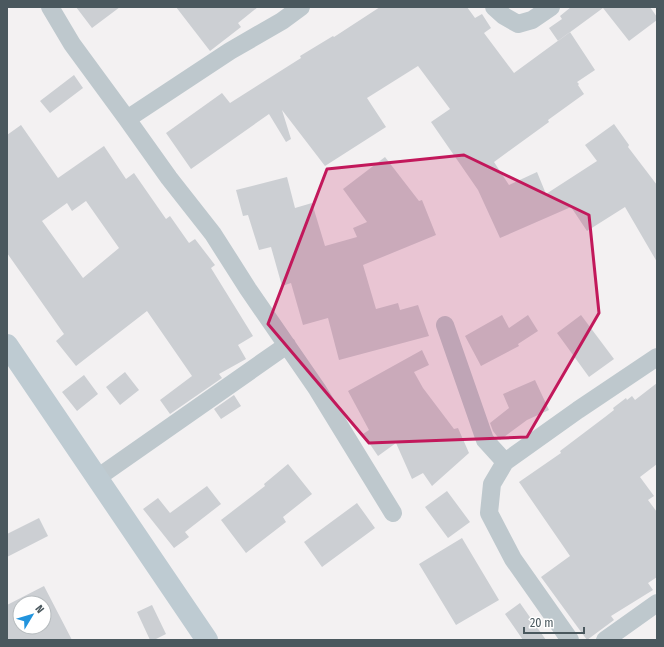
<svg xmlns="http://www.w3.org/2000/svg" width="664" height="647" viewBox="0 0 664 647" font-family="'Fira Sans Condensed',sans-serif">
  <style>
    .building { fill: #cccfd3; fill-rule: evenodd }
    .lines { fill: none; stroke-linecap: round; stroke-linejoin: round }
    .minor { stroke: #bec8cd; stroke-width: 18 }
    .secondary { stroke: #becbd2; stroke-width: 22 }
    .marked { fill: #c2185b; fill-opacity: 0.2; stroke: #c2185b; stroke-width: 3; stroke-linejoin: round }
  </style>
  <rect width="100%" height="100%" fill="#f3f1f2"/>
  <path class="building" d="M76,7h44l-28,21z
    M176,7h82l-20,16 3,4 -31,24z
    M380,7h87l8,11 7,-4 9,14 -7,5 30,40 56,-41 25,38 -18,12 2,2 -1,1 6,9 -36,26 1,2 -55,40 15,23 28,-13 9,22 51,-33 -12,-16 29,-21 15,21 -1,2 29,38v77l-32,-55 -38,24 -16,-24 -71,31 -22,-48 -47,-68 19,-13 -32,-43 -51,32 19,29 -61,39 -43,-56 9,29 -5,3 -17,-28 -78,55 -25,-36 56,-40 8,10 71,-45 -1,-2 33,-20 1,1z
    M571,7h79l7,10v3l-28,21 -26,-33 -45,33 -9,-13 13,-9 -2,-3z
    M74,75l9,13 -33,25 -10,-12z
    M21,125l37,53 46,-32 22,33 8,-6 32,46 4,-3 19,27 6,-4 20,26 -4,3 42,68 -15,9 8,14 -27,15 3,4 -52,36 -10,-14 32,-24 -45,-65 -71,55 -20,-25 8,-7 -57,-81v-118zM86,201l33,47 -36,30 -41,-57 25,-18 5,8z
    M385,157l34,44 3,-1 14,35 -73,30 13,44 22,-6 2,7 18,-5 11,31 -90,24 -11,-42 -25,7 -12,-42 -9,3 -11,-39 -12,3 -11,-35 -5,1 -7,-26 51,-13 8,31 17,-5 13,43 32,-9 -4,-9 14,-6 -24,-33z
    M502,315l7,13 19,-13 10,16 -20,13 1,2 -38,20 -16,-30z
    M581,315l33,44 -25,18 -32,-44z
    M422,350l7,15 -15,7 9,16 31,41 4,-1 11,25 -37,33 -9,-13 -11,6 -16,-36 -18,13 -15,-22 6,-4 -21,-39z
    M125,372l14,18 -19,15 -14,-18z
    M84,375l14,19 -21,17 -15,-19z
    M535,380l14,30 -22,10 -27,20 -7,-9 -3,-8 19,-15 -6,-14z
    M657,383v81l-17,13 14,19 -6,4 9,12v65l-9,6 5,7 -42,26 3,4 -27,20 -46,-63 29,-21 -51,-74 42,-29 -1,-2 45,-34 9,-7 -1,-2 13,-10 1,2 5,-4 3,4z
    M234,395l7,11 -20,13 -7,-10z
    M288,464l24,30 -29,23 3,5 -40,31 -25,-33 44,-34 -1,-2z
    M207,486l14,18 -36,28 4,5 -15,11 -31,-39 15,-11 12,15z
    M447,491l23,31 -22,16 -23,-31z
    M357,503l18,25 -53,39 -18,-25z
    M39,518l9,18 -41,21v-23z
    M462,538l37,62 -43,25 -37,-61z
    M44,586l28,54h-65v-35zM20,603h24v24h-24z
    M520,603l26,37h-23l-18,-26z
    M152,605l14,29 -12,6h-4l-13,-28z"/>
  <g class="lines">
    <path class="minor" d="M50,7l22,37 55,75 42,59 44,56 35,55 69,100 76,124
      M494,7l10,9 14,8 14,-4 19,-13
      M127,119l103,-68 52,-30 19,-14
      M445,325l40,115 20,22
      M97,478l190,-133
      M570,640l-57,-81 -24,-46 3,-29 13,-22 73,-52 79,-53
      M605,640l52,-37"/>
    <path class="secondary" d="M7,345l200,295"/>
  </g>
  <path class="marked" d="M464,155l125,60 10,98 -72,124 -158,6 -101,-119 59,-155z"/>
  <rect width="664" height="647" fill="none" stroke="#4a585e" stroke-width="16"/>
  <g transform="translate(32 615) rotate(52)"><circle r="19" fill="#ffffff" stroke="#b7bcbf"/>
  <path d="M0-3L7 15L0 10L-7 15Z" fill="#2294dd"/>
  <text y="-6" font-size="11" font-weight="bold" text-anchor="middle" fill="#4a585e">N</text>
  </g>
  <path d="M524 627v6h60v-6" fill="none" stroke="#4a585e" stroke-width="2"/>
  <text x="530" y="627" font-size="12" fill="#4a585e" stroke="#ffffff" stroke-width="3" paint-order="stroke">20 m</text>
</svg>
